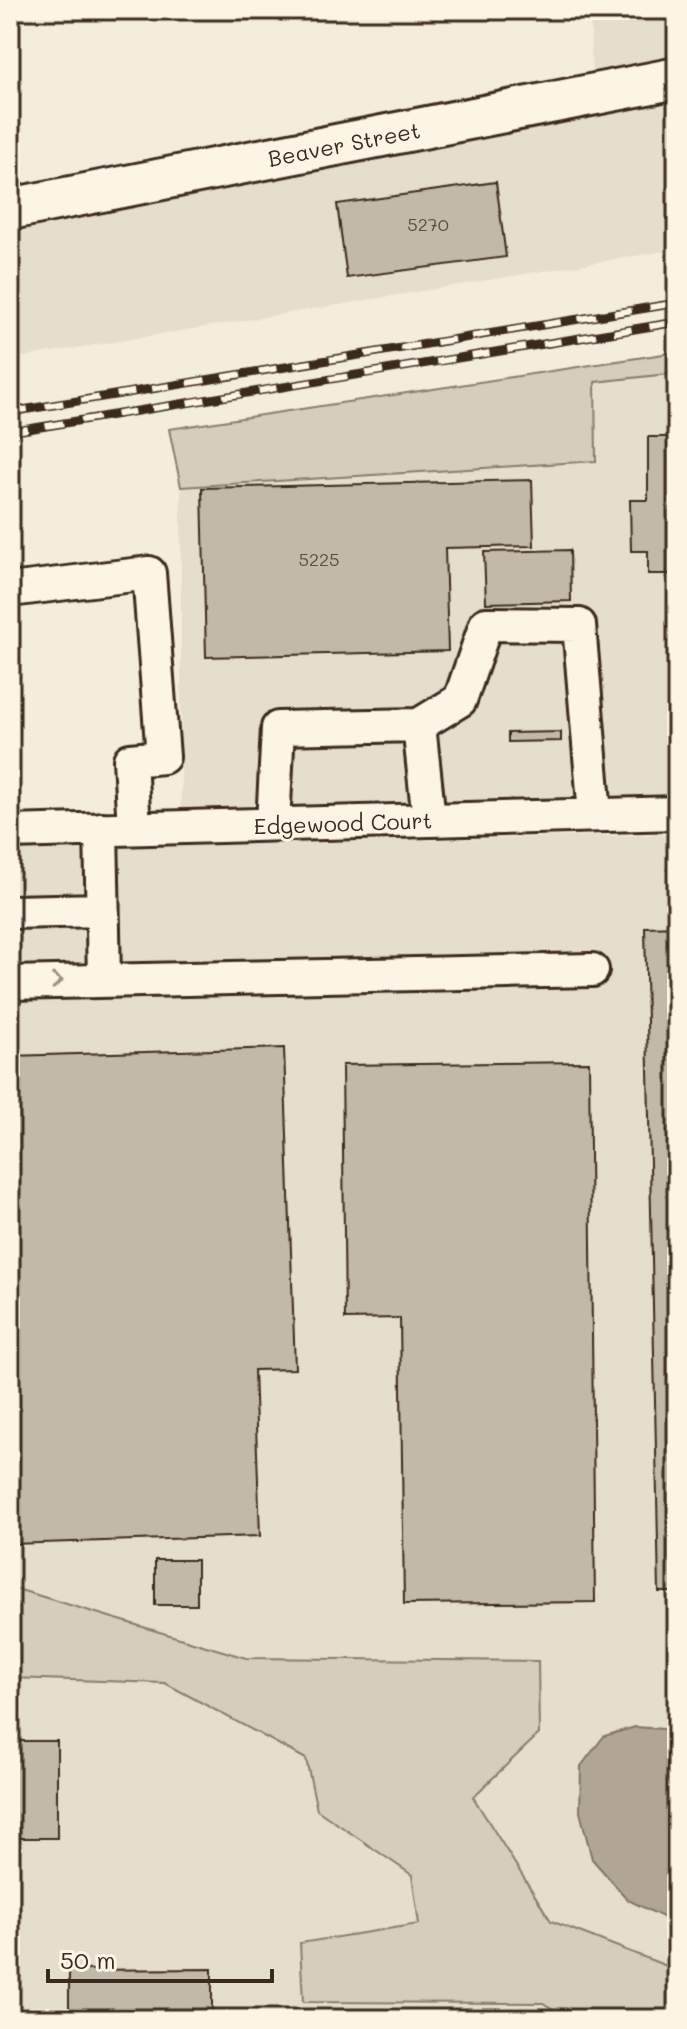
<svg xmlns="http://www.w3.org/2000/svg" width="687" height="2029" viewBox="0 0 687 2029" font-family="Mali,sans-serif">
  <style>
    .built { fill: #e5ddce }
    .green { fill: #d6cdbd; stroke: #887c6e; stroke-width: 2 }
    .water { fill: #b0a596; stroke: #817466; stroke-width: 2 }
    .building { fill: #c3b9aa; stroke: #3b2a1e; stroke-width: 2 }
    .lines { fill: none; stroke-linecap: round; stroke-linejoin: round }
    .minor-casing { stroke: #3b2a1e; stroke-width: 38 }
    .major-casing { stroke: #3b2a1e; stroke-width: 46 }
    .minor { stroke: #fcf5e5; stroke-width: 32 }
    .major { stroke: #fcf5e5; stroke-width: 40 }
    .rail-casing { stroke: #3b2a1e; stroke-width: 9 }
    .rail { stroke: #fcf5e5; stroke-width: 6; stroke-dasharray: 18; stroke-linecap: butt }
    .oneway { stroke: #9c9082 }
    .labels { text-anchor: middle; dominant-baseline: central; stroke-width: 6; stroke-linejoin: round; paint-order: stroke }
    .number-label { font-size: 18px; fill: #5d4e41 }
    .street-label { font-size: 22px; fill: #3b2a1e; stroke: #fcf5e5 }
  </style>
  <rect width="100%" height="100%" fill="#f4eddd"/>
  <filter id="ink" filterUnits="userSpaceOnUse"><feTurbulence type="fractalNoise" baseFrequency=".0125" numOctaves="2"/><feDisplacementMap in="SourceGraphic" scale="16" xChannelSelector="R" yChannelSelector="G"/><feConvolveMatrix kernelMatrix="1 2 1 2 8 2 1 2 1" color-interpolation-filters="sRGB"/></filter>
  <g filter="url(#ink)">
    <path class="built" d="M590,10h87v46l-85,17z
      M677,96v153l-667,110v-132z
      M677,373v421l-496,14v-321l414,-26v-79z
      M677,834v896l-42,-3 -43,132 36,41 49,24v46l-126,-49 -78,-124 66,-63 -2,-73 -291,-3 -236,-71v-737z
      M10,1678l155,5 141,76 11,52 95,64 7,49 -119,19 4,59 239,1 27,16h-560z"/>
    <path class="green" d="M677,352v21l-82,9 1,79 -415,26 -12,-58z
      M10,1587l236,71 292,3 1,73 -66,63 78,124 126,49v49h-107l-27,-16 -240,-1 -3,-59 119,-19 -7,-49 -95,-65 -11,-51 -141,-76 -155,-5z"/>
    <path class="water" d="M635,1727l42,3v194l-49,-24 -36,-41 -12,-47 1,-46 23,-30z"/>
    <path class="building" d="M496,182l10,75 -159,21 -10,-74z
      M648,437h29v137h-29v-23h-17l-1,-51h18z
      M532,480l2,66 -89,2 3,103 -242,6 -4,-169z
      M570,550l1,51 -85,2 -2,-51z
      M561,732v9l-53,1v-9z
      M677,926v666h-18l-14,-665z
      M284,1048l11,321 -41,1 6,166 -250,8v-488z
      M589,1062l6,540 -191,2 -4,-286 -55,1 -3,-254z
      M155,1560h42v45h-42z
      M10,1741h47v97h-47z
      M212,1969v50h-143v-49z"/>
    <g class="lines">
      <g class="minor-casing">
        <path id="minor" d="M10,590l139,-17 14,184 -33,3 4,68
          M419,725l41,-25 26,-76 93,1 16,190
          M273,824l5,-96 141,-3 10,95
          M101,829l3,151
          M10,832l667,-19
          M10,912l92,-2
          M10,983l582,-13"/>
      </g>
      <g class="major-casing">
        <path id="major" d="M10,209l667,-131"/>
      </g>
      <use href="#minor" class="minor"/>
      <use href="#major" class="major"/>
      <g class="rail-casing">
        <path id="rail" d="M10,412l667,-109
          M10,432l667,-110"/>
      </g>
      <use href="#rail" class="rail"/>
    </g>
    <defs><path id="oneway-chevron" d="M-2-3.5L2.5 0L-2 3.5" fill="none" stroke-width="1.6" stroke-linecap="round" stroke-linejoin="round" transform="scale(2)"/></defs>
    <use class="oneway" href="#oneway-chevron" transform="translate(57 981) rotate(-2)"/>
  </g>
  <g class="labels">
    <g class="number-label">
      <text x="428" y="224">5270</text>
      <text x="319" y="559">5225</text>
    </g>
    <g class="street-label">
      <text transform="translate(344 144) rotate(-11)">Beaver Street</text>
      <text transform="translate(343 823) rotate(-2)">Edgewood Court</text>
    </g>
  </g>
  <rect width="687" height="2029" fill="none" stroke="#fcf5e5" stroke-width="40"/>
  <rect x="20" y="20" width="647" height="1989" fill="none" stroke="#3b2a1e" stroke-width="3" filter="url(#ink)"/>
  <path d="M48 1969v12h224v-12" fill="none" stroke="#3b2a1e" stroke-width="4"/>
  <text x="60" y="1969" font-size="24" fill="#3b2a1e" stroke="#fcf5e5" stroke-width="6" paint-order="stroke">50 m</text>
</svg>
